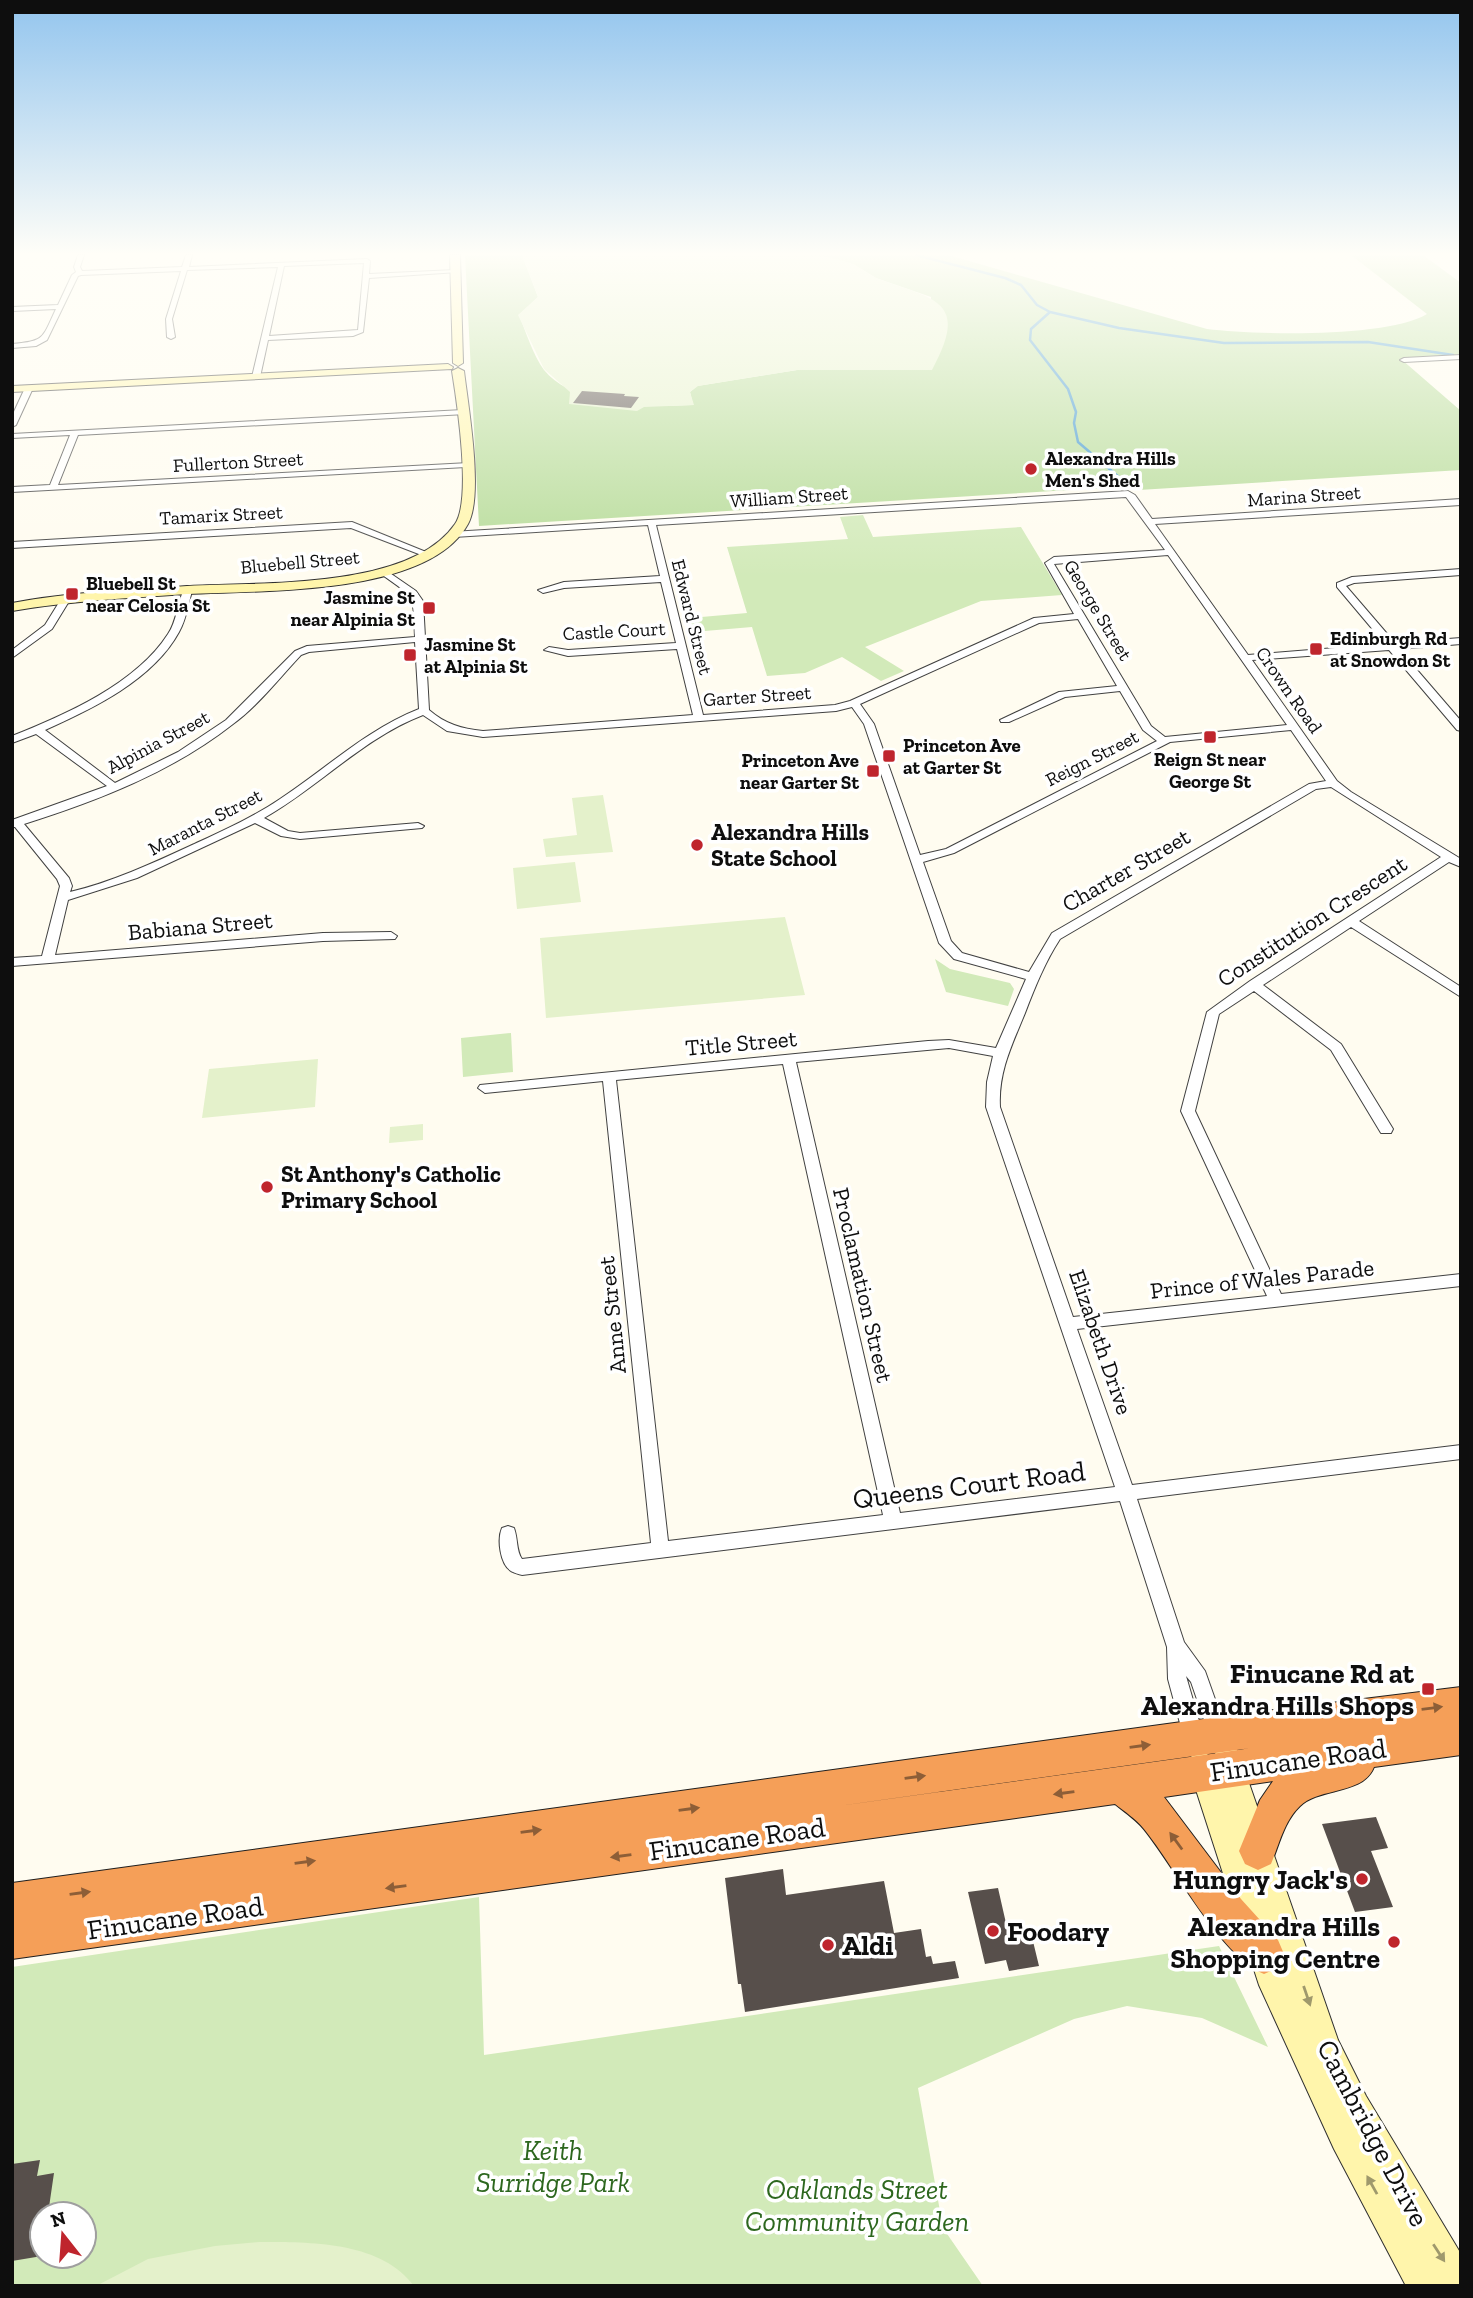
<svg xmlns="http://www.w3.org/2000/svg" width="1473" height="2298" viewBox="0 0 1473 2298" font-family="'Zilla Slab',serif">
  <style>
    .green { fill: #d2eab9; fill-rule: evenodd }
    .forest { fill: #b6db98 }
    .pitch { fill: #e4f1cb }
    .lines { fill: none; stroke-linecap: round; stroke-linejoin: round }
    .stream { stroke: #3b94ce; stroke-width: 2.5 }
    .building { fill: #574f4b }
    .street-casing { stroke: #414141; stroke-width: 2 }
    .secondary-casing { stroke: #303030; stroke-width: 2 }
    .highway-casing { stroke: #1f1f1f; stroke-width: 2 }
    .street { fill: #fff; fill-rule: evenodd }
    .secondary { fill: #fff5ab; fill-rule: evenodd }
    .highway { fill: #f59f58; fill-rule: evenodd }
    .oneway { fill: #8d5e37 }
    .oneway2 { fill: #9f996c }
    .poi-dot { fill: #bf252d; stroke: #fff; stroke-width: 2.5 }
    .labels { text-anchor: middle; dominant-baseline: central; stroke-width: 7; stroke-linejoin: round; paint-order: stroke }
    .far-poi-label { font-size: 19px; font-weight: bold; fill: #0e0e0e; stroke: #fff; text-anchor: start }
    .far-street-label { font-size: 19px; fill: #0e0e0e; stroke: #fff }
    .poi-label { font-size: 23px; font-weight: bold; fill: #0e0e0e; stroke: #fff; text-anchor: start }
    .street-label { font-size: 23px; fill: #0e0e0e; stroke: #fff }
    .near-street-label { font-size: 28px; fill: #0e0e0e; stroke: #fff }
    .near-poi-label { font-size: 28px; font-weight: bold; fill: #0e0e0e; stroke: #fff; text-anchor: end }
    .near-park-label { font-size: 28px; font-style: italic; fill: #2d671e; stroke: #fff }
  </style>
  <rect width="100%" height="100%" fill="#fffcf0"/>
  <path class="green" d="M863,515l10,22 148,-10 41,68 -81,6 -116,46 39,24 -23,10 -39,-24 -37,16 -38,3 -15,-49 -59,5 -3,-14 57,-5 -20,-66 121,-8 -8,-22z
    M935,959l15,10 60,14 4,6 -6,17 -62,-14z
    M511,1033l2,39 -50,5 -2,-39z
    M479,1897l5,158 735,-109 49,101 -66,-29 -75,-12 -53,13 -156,69 25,140 40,58h-971v-319zM42,2214h42v42h-42z"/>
  <path class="forest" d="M465,255h57l16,42 -19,18c7,17 14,40 25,55 32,38 103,37 149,35l-3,-13 7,-6 100,-16h135l-1,-73 -55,-19 -23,-14 -32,-8 -53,-1h180l259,74c49,6 180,9 220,-15l-76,-59h72l38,28v72l-60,4 60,52v59l-322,20 -3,-4 -657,40z"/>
  <path class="pitch" d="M522,255l299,1c10,2 21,4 31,8 10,4 18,12 29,16 58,20 87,23 51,90h-135l-99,16 -8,6 4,13 -50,2 -7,4 -68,-7 1,-12 -26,-23 -26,-54 20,-18z
    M603,795l10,57 -67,5 -3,-18 34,-4 -5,-37z
    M575,862l6,40 -64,7 -4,-41z
    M785,917l20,78 -259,23 -6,-80z
    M318,1059l-3,48 -113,11 7,-49z
    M423,1124v16l-34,3 1,-16z
    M259,2242c50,0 122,-1 155,44h-318l52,-27 67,-13z"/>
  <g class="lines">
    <path class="stream" d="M916,255l89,23 16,7 16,20 13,7 69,16 105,15 144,-1 85,13
      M1050,312l-19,17 -1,11 38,49 8,23 -2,11 4,19 49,42"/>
  </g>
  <path class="building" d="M582,391l43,3 -1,2 15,1 -8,11 -58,-5z
    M1376,1817l12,31 -17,3 22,56 -38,5 -33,-88z
    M783,1869l3,26 98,-14 10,52 27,-4 5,28 5,-1 2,8 22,-3 4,17 -214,34 -4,-28h-3l-13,-106z
    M998,1888l10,44 22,-3 9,37 -30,5 -3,-11 -21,4 -17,-72z
    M40,2160l-3,16 17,-3 -6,41h-6v42l-30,5v-97z"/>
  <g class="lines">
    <g class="street-casing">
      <path id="street" d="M78,255h6l-4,12 2,4 100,-4 4,-12h6l-3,12 178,-8 3,2 -1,13 86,-4 3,2 -89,6 -6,54 -10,4 -85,4 -8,37 -4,2 -4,-2 26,-110 -91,3 -15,49 3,18 -4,2 -4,-2 -1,-18 15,-48 -100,4 -3,1 -31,64 -11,6 -24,2v-4c34,-3 30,-6 44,-35l-44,2v-4l46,-2 14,-30 4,-3 -2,-5zM364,263l-6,67 -89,6 15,-70z
        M1461,355v4l-57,3 -4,-2 4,-2z
        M29,386l4,2 -17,37 -4,2v-11l13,-28z
        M463,410l4,2 -1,2 -388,21 -20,50 411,-22 1,2 -4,2 -454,25v-5l38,-2 20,-50 -58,3v-4z
        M1128,491l7,4 17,24 309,-20v6l-306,19 93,131 137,-11 -48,-57v-4l15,-6 109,-8v6l-107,8 -8,3 49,57 66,-5v6l-62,5 62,72v10l-4,-1 -68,-80 -137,10 85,121 14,11 110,67v8l-12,-5 -90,59 102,66v10l-110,-70 -88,58 78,59 52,85 -2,4h-10l-50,-83 -77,-59 -35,23 -24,97 86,183 180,-20v12l-384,43 55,156 329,-40v14l-324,40 47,143 21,29 22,62 -2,7 -7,2 -7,-2 -20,-58 -5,-6 18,62 -3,7 -7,2 -7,-2 -3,-7 -16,-59 -1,-32 -47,-146 -598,74c-1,0 -10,-3 -11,-4 -11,-7 -14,-32 -9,-43l6,-2 6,2c4,10 2,23 8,31l129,-16 -48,-462 -118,12 -7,-5 2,-3 448,-44 21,-1 47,8 30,-69 -72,-20 -15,-16 -75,-219 -12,-17 -16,4 -353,26 -36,-6 -24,-16c-60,23 -104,72 -159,103l24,13 12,2 118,-10 6,3 -2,2 -122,11 -19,-3 -26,-13 -118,55 -69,22 -13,55 268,-22 68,-1 6,4 -2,3 -72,2 -311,25v-8l30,-2 18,-70 -3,-7 -42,-52h-3v-7l95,-34 -71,-52 -24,9v-7c53,-21 124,-52 156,-102 9,-13 9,-30 16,-45l8,2c-4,14 -6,29 -13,41 -26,48 -87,77 -134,98l70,53 63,-31 48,-32 69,-69 12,-5 108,-9c-2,-44 1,-38 -34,-63l-2,-2 5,-3 32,22 7,10 6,109c16,14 33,19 54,21l210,-16 -16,-66 -109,7 -24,-6 5,-3 19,3 108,-7 -15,-61 -97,6 -21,5 -5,-3 26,-8 96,-6 -12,-51 -194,12 -4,-3 1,-2zM1126,497l39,53 -111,7 -9,6 29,51 -40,4 -184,83 -15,4 -132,10 -47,-190zM1168,555l119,170 -122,12 -14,-11 -97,-162zM1078,619l39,67 -58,6 -59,28 1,2h8l56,-25 55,-6 23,39 14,11 -211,108 -26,6 -46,-131 -14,-20 179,-81zM415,642l4,67c-53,21 -92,59 -139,90 -28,19 -60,33 -90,47 -39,18 -78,36 -120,46l2,-6 -3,-8 -45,-54c73,-23 148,-52 209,-100 26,-19 46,-46 68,-69l8,-3zM1291,730l35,51 -17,3 -257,149 -23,39 -67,-19 -11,-12 -28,-79 31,-9 216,-111zM1331,787l110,70 -191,124 -43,31 -26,99 86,185 -194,21 -73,-210c-2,-35 12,-62 25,-94 10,-26 20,-51 35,-74l256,-150zM949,1048l44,8 -6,26 -1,25 129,380 -215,26 -104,-451zM783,1064l100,451 -215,26 -52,-461z
        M352,522l79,32 -7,2 -73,-28 -339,20v-6z
        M63,596l8,2 -19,31 -40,29v-8l33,-25z"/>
    </g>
    <g class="secondary-casing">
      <path id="secondary" d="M450,255h10l3,108 -5,3 -5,-3z
        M448,364l5,3 -1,2 -440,23v-6z
        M458,368l6,3c4,34 20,124 4,153 -40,73 -209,66 -281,70 -58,4 -117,7 -175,17v-8c58,-11 117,-13 175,-17 72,-4 223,4 268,-62 17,-24 2,-122 -3,-153z
        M1227,1746l10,4 4,10 97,280 28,56 95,158v32h-55l-72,-137 -75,-164 -71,-220 4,-10 10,-4 11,7 4,-8z"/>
    </g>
    <g class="highway-casing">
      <path id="highway" d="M1461,1687v68l-87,12c-11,28 -54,20 -74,39 -16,15 -21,39 -29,58l-13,6 -13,-6 -6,-13 21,-51 13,-19 -109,16 77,102 37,41 6,14 -6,14 -14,6c-44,-19 -89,-107 -120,-145 -8,-10 -20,-18 -29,-25l-1103,155v-76l1206,-166zM1251,1748l-427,60 394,-55z"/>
    </g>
    <use href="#street" class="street"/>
    <use href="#secondary" class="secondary"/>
    <use href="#highway" class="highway"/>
  </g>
  <defs><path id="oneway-solid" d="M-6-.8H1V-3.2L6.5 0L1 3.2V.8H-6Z" transform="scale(1.75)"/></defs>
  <g class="oneway">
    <use href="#oneway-solid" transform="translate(1432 1708) rotate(-7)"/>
    <use href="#oneway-solid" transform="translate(1140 1746) rotate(-8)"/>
    <use href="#oneway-solid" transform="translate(915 1777) rotate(-8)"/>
    <use href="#oneway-solid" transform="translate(1064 1793) rotate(172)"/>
    <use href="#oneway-solid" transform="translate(689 1809) rotate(-8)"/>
    <use href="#oneway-solid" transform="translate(531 1831) rotate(-8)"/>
    <use href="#oneway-solid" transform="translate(1176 1841) rotate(-126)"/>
    <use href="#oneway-solid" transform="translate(621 1856) rotate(172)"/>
    <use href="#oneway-solid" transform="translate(305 1862) rotate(-8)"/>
    <use href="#oneway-solid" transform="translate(396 1887) rotate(172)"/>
    <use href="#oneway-solid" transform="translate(80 1893) rotate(-8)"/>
  </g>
  <g class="oneway2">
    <use href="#oneway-solid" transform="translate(1307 1996) rotate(71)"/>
    <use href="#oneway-solid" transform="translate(1372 2185) rotate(-119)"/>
    <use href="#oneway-solid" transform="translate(1439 2253) rotate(57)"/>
  </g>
  <linearGradient id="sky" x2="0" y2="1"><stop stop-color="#93c5ee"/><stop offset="0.44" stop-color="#fffef8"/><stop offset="1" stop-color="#fffef8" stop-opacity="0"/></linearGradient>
  <rect width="1473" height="577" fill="url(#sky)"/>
  <g class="poi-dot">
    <circle cx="1031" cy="469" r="7"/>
    <rect x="65" y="587" width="14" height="14" rx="3.5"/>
    <rect x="422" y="601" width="14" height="14" rx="3.5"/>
    <rect x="1309" y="642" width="14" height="14" rx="3.5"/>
    <rect x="403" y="648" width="14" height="14" rx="3.5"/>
    <rect x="1203" y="730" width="14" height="14" rx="3.5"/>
    <rect x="882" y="749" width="14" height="14" rx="3.5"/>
    <rect x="866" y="764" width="14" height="14" rx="3.5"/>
    <circle cx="697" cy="845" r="7"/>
    <circle cx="267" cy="1187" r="7"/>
    <rect x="1421" y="1682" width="14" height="14" rx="3.5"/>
    <circle cx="1362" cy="1879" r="7"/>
    <circle cx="993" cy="1931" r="7"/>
    <circle cx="1394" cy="1942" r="7"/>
    <circle cx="828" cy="1945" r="7"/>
  </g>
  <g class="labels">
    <g class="far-poi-label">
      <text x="1045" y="458">Alexandra Hills<tspan x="1045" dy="22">Men's Shed</tspan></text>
      <text x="86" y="583">Bluebell St<tspan x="86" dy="22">near Celosia St</tspan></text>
      <text x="415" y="597" text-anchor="end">Jasmine St<tspan x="415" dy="22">near Alpinia St</tspan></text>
      <text x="1330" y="638">Edinburgh Rd<tspan x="1330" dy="22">at Snowdon St</tspan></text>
      <text x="424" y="644">Jasmine St<tspan x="424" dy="22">at Alpinia St</tspan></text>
      <text x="903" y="745">Princeton Ave<tspan x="903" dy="22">at Garter St</tspan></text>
      <text x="1210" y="759" text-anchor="middle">Reign St near<tspan x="1210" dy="22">George St</tspan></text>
      <text x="859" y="760" text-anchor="end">Princeton Ave<tspan x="859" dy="22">near Garter St</tspan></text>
    </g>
    <g class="far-street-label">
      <text transform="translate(238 462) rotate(-3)">Fullerton Street</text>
      <text transform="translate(1304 496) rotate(-4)">Marina Street</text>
      <text transform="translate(789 497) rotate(-4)">William Street</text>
      <text transform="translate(221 515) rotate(-3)">Tamarix Street</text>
      <text transform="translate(300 562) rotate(-5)">Bluebell Street</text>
      <text transform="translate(1098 610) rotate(59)">George Street</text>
      <text transform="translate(692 617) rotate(76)">Edward Street</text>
      <text transform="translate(614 631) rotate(-3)">Castle Court</text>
      <text transform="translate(1289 690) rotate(55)">Crown Road</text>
      <text transform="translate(757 696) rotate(-4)">Garter Street</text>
      <text transform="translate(158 742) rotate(-28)">Alpinia Street</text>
      <text transform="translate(1092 758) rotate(-27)">Reign Street</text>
      <text transform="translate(205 822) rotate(-27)">Maranta Street</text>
    </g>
    <g class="poi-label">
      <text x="711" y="832">Alexandra Hills<tspan x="711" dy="26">State School</tspan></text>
      <text x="281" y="1174">St Anthony's Catholic<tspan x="281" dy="26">Primary School</tspan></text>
    </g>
    <g class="street-label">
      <text transform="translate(1126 870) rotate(-30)">Charter Street</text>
      <text transform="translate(1312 921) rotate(-33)">Constitution Crescent</text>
      <text transform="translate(200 926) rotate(-5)">Babiana Street</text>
      <text transform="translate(741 1043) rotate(-5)">Title Street</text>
      <text transform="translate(1262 1279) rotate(-6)">Prince of Wales Parade</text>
      <text transform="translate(863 1285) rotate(77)">Proclamation Street</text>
      <text transform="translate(612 1315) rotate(-96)">Anne Street</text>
      <text transform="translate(1101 1342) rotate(71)">Elizabeth Drive</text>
    </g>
    <g class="near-street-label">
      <text transform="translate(969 1485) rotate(-7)">Queens Court Road</text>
      <text transform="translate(1298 1760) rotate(-8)">Finucane Road</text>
      <text transform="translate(737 1839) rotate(-8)">Finucane Road</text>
      <text transform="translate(175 1918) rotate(-8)">Finucane Road</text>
      <text transform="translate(1373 2133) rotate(62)">Cambridge Drive</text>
    </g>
    <g class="near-poi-label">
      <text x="1414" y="1673">Finucane Rd at<tspan x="1414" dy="32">Alexandra Hills Shops</tspan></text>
      <text x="1348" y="1879">Hungry Jack's</text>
      <text x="1380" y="1926">Alexandra Hills<tspan x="1380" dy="32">Shopping Centre</tspan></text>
      <text x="1007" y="1931" text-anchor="start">Foodary</text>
      <text x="842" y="1945" text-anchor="start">Aldi</text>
    </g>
    <g class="near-park-label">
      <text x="553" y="2150">Keith<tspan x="553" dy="32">Surridge Park</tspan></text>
      <text x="857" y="2189">Oaklands Street<tspan x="857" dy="32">Community Garden</tspan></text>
    </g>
  </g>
  <rect width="1473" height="2298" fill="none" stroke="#0e0e0e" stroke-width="28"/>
  <g transform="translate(63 2235) rotate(343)"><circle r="33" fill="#ffffff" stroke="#9f9f9f" stroke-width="2"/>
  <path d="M0-5L12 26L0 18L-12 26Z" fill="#bf252d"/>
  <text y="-10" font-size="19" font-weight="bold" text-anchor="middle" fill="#0e0e0e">N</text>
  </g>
</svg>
